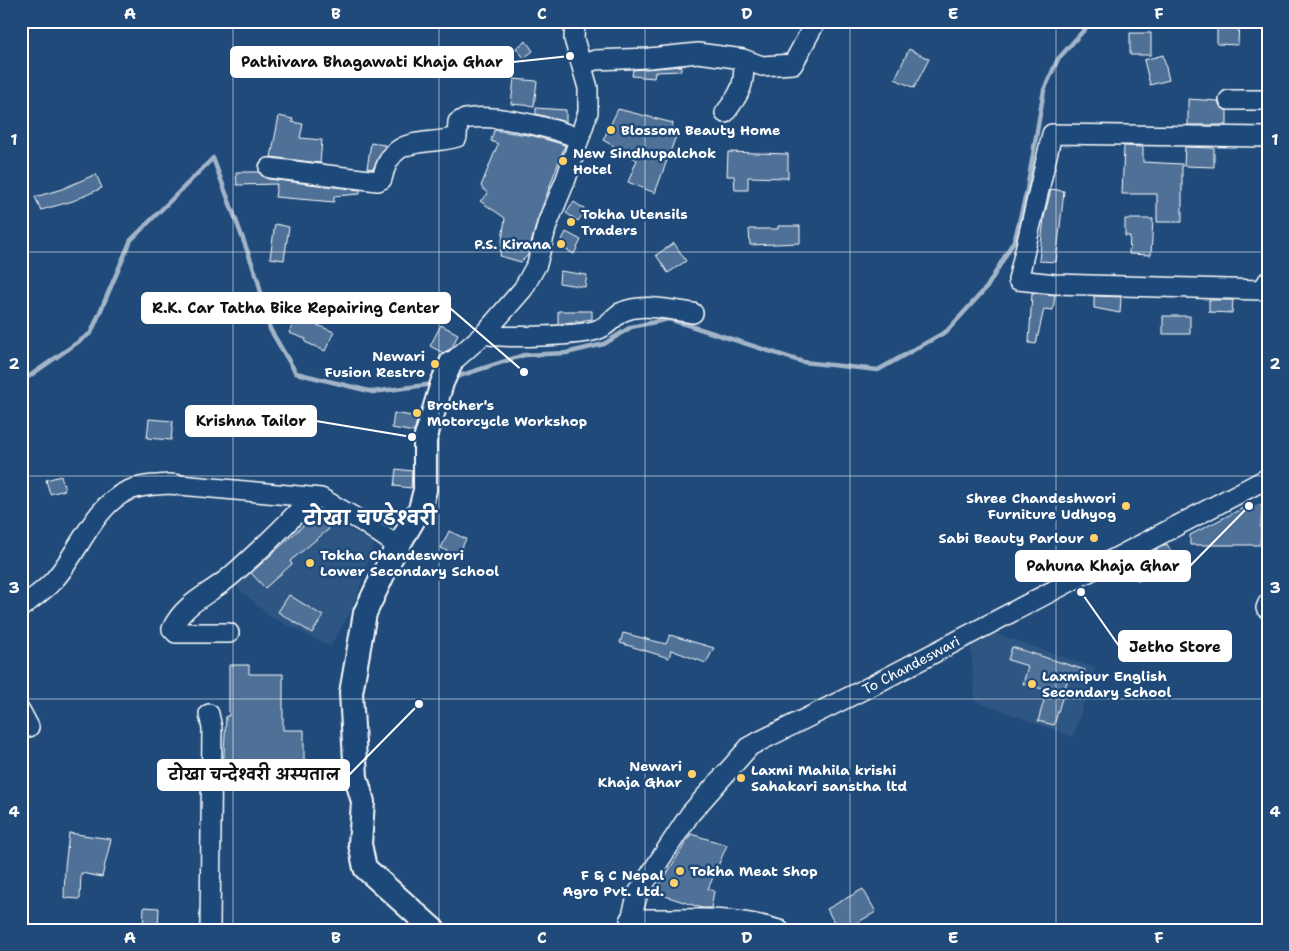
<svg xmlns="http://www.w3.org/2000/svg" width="1289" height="951" viewBox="0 0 1289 951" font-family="'Shantell Sans','Playpen Sans Deva',sans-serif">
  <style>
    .built { fill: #2e5683 }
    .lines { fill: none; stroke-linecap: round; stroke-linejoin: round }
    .stream { stroke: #a3b5c8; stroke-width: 4.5 }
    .building { fill: #507197; stroke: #fff }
    .minor-casing { stroke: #fff; stroke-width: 22 }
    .major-casing { stroke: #fff; stroke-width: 26 }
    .minor { stroke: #1f4a7a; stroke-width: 19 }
    .major { stroke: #1f4a7a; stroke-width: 22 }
    .grid { fill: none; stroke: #fff; stroke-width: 1; stroke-opacity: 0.55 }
    .poi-dot { fill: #ffd166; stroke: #1f4a7a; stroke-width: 2 }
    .labels { text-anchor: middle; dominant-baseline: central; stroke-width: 5; stroke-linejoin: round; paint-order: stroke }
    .poi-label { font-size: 14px; font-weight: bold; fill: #fff; stroke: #1f4a7a; text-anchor: start }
    .street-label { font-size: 14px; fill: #fff; stroke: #1f4a7a }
    .district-label { font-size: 19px; font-weight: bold; fill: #fff; stroke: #1f4a7a }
    .leader { fill: none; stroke: #fff; stroke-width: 2 }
    .callout-dot { fill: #fff; stroke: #1f4a7a; stroke-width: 2 }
    .callout { fill: #fff; stroke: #fff; stroke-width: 2 }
    .callout-label { font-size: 15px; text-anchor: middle; font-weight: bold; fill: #111 }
    .neatline { fill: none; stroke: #fff; stroke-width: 2 }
    .grid-label { font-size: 16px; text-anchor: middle; font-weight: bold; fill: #fff }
  </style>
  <rect width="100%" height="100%" fill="#1f4a7a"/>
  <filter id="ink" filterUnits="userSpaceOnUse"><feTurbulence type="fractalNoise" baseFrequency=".02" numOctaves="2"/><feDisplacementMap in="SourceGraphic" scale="10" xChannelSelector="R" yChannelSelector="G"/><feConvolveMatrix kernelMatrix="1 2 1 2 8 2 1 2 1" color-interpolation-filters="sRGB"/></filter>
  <g filter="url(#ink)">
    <path class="built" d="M313,509l61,34 -21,65 -23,38 -61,-30 -36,-33 55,-54z
      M994,633l101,35 -22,69 -98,-36 -4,-55z"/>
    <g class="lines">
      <path class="stream" d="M453,378l71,-23 42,-2 38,-9 27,-17 38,-8 134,43 75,8 69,-39 40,-44 28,-48 12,-49 17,-100 14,-31 34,-38
        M21,382l70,-49 40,-93 82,-82 44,119 13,52 26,44 77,19 61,-8"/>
    </g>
    <path class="building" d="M1217,21h22l-1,24 -21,-1z
      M1130,33h21v22h-21z
      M526,41l7,10 -9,7 -8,-10z
      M909,49l20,10 -15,29 -19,-9z
      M1163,55l6,25 -19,5 -6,-25z
      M681,66v5l-26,1 -1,6 -22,-2 1,-6z
      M514,79l23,2 -3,25 -23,-2z
      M1188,99l30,2 2,5 7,5v14h-39z
      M536,108l30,2v12l-30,-8z
      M618,109l55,14 -4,12 7,1 -21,57 -27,-11 9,-22 -34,-20z
      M279,116l14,3 -1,3 11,2 -3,14 22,2 -2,23 -49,-6z
      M494,130l40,6 31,9 -28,76 -9,34 -7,7 -21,-6 5,-38 -25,-17 8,-7 -7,-8 17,-42 -7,-3z
      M371,143l14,2 -12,24 -6,-1z
      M1124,146l19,1v15l39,2v58h-25v-28h-35z
      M1185,147l29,1v19l-30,-1z
      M728,152l60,2v24l-40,-1v13h-13l-1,-14h-7z
      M236,172h22l10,7 92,11v4l-26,2v6l-59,-5 2,-13 -40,1z
      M96,174l6,14 -29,13 -32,9 -6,-13 27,-8z
      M1051,189l13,2 -8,71 -17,-1 5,-43z
      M574,202l12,8 -8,11 -12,-8z
      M1125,219h28l-2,36 -22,-1 1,-18h-5z
      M275,224l14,3 -5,33 -14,-2z
      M778,226h22v17l-50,2 -1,-16h29z
      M566,232l15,8 -7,14 -15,-8z
      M674,243l12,18 -18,12 -12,-18z
      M560,271l27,4 -2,12 -26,-4z
      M1032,293l23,2 -2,15 -9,-1 -8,35 -7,-1z
      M1094,296l27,1 -1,16 -26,-5z
      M1209,300h24l-1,13 -23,-1z
      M558,311h34v8l-34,5z
      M296,316l38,16 -9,19 -20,-9 1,-3 -17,-6z
      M1163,316h27v18h-27z
      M441,325l17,9 -6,14 -9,5 -13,-7z
      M394,413l24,4 -4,15 -22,-4z
      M149,419l24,2 -2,19 -24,-2z
      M396,469l16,2 -1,17 -17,-2z
      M61,476l4,14 -15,4 -4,-14z
      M1262,505l-2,40h-70v-10l57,-29z
      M316,514l13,15 -39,32 2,3 -27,24 -14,-15z
      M449,531l17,8 -8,17 -17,-8z
      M1167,544l10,18 -39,19 -8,-18z
      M289,595l34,21 -11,17 -34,-21z
      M623,633l43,11 4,-9 44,13 -8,15 -35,-13 -2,8 -49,-15z
      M1012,647l73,23 -4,12 -13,-4 -14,47 -16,-4 9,-31 -24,-6 5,-18 -20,-6z
      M229,665h20v9h34v56h21v30l11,1v14l-92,-3 3,-56h3z
      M69,833l42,6 -9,38 -21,-4 -1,26 -16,-1 1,-31z
      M691,834l36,11 -19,44 6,2 -3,17h-9l-46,-15 7,-18h3z
      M863,889l13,23 -32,18h-6l-11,-21z
      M144,907l15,1 -1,22h-15z"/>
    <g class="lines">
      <g class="minor-casing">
        <path id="minor" d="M582,65l13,-5 54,-2 49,-5 45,6 19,7 31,-2 23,-43
          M1229,100h39
          M725,113c15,-19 21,-29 18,-54
          M1268,137l-216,-3 -34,146 37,4 207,6 6,-9
          M269,168l109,13 4,-2c10,-46 40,-32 75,-42l1,-15c19,-13 101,6 121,17
          M484,334c16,5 100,2 115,-5 8,-3 14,-11 21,-16 20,-11 52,-3 73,0
          M451,363l33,-29 39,-45 14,-25 10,-39 19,-46 22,-67v-24l-14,-49 1,-18
          M21,607c11,-8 24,-17 33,-27 24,-26 39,-73 73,-89 13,-6 28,-6 42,-7l152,14 40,23 37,25
          M1266,608l2,-5
          M229,633h-53l-4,-4c11,-26 40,-36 60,-54 27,-24 55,-50 79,-78
          M21,712l8,15
          M209,714l3,14 -2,202
          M630,919c52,1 99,-5 149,11
          M628,930l10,-37 52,-79 60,-68 123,-61 395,-207"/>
      </g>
      <g class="major-casing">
        <path id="major" d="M434,930l-69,-62 -5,-24 3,-42 -7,-25 -5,-84 14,-80 26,-55 29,-49 5,-19v-50l17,-57 9,-20"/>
      </g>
      <use href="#minor" class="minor"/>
      <use href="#major" class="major"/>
    </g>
  </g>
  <path class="grid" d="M233,21v909M439,21v909M645,21v909M850,21v909M1056,21v909M21,252h1247M21,476h1247M21,699h1247"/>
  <g class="poi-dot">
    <circle cx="611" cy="130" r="5"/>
    <circle cx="563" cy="161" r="5"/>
    <circle cx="571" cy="222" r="5"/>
    <circle cx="561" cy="244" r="5"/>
    <circle cx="435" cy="364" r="5"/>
    <circle cx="417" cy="413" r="5"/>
    <circle cx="1126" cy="506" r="5"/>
    <circle cx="1094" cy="538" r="5"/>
    <circle cx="310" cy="563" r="5"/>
    <circle cx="1032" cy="684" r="5"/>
    <circle cx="692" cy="774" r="5"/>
    <circle cx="741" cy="778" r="5"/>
    <circle cx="680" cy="871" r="5"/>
    <circle cx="674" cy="883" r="5"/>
  </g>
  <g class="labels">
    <g class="poi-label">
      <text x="621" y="130">Blossom Beauty Home</text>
      <text x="573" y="153">New Sindhupalchok<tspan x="573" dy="16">Hotel</tspan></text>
      <text x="581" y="214">Tokha Utensils<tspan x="581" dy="16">Traders</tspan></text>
      <text x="551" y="244" text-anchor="end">P.S. Kirana</text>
      <text x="425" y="356" text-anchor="end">Newari<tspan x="425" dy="16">Fusion Restro</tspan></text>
      <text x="427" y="405">Brother's<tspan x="427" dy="16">Motorcycle Workshop</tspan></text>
      <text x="1116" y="498" text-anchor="end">Shree Chandeshwori<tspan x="1116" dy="16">Furniture Udhyog</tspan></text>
      <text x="1084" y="538" text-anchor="end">Sabi Beauty Parlour</text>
      <text x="320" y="555">Tokha Chandeswori<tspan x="320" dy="16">Lower Secondary School</tspan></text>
      <text x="1042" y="676">Laxmipur English<tspan x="1042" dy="16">Secondary School</tspan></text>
      <text x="682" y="766" text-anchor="end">Newari<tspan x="682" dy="16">Khaja Ghar</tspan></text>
      <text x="751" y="770">Laxmi Mahila krishi<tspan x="751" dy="16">Sahakari sanstha ltd</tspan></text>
      <text x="690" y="871">Tokha Meat Shop</text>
      <text x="664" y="875" text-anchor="end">F &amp; C Nepal<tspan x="664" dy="16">Agro Pvt. Ltd.</tspan></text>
    </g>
    <g class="street-label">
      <text transform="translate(911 665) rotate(-28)">To Chandeswari</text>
    </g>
    <g class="district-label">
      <text x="370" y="518">टोखा चण्डेश्वरी</text>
    </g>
  </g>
  <path class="leader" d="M570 56L513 62M524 372L450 308M412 437L316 421M1249 506L1190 566M1081 592L1119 646M419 704L349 775"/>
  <g class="callout-dot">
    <circle cx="570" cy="56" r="5"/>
    <circle cx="524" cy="372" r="5"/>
    <circle cx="412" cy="437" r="5"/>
    <circle cx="1249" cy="506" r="5"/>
    <circle cx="1081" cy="592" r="5"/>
    <circle cx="419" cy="704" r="5"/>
  </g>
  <g class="callout">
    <rect x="231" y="47" width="282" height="30" rx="5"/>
    <rect x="142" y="293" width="308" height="30" rx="5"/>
    <rect x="186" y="406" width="130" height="30" rx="5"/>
    <rect x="1016" y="551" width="174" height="30" rx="5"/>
    <rect x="1119" y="631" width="112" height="30" rx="5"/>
    <rect x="158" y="760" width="191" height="30" rx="5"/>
  </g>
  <g class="callout-label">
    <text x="372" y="67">Pathivara Bhagawati Khaja Ghar</text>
    <text x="296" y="313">R.K. Car Tatha Bike Repairing Center</text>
    <text x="251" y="426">Krishna Tailor</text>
    <text x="1103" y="571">Pahuna Khaja Ghar</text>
    <text x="1175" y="652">Jetho Store</text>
    <text x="254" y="780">टोखा चन्देश्वरी अस्पताल</text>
  </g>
  <rect width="1289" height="951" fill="none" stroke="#1f4a7a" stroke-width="55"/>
  <rect x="28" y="28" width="1234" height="896" class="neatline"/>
  <g class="grid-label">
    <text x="130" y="19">A</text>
    <text x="336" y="19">B</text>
    <text x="542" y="19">C</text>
    <text x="747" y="19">D</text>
    <text x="953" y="19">E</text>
    <text x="1159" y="19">F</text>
    <text x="14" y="145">1</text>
    <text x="1275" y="145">1</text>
    <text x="14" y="369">2</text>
    <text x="1275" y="369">2</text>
    <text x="14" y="593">3</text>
    <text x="1275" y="593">3</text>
    <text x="14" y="817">4</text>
    <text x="1275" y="817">4</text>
    <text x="130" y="943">A</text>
    <text x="336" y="943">B</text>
    <text x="542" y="943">C</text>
    <text x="747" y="943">D</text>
    <text x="953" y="943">E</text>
    <text x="1159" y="943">F</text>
  </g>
</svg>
